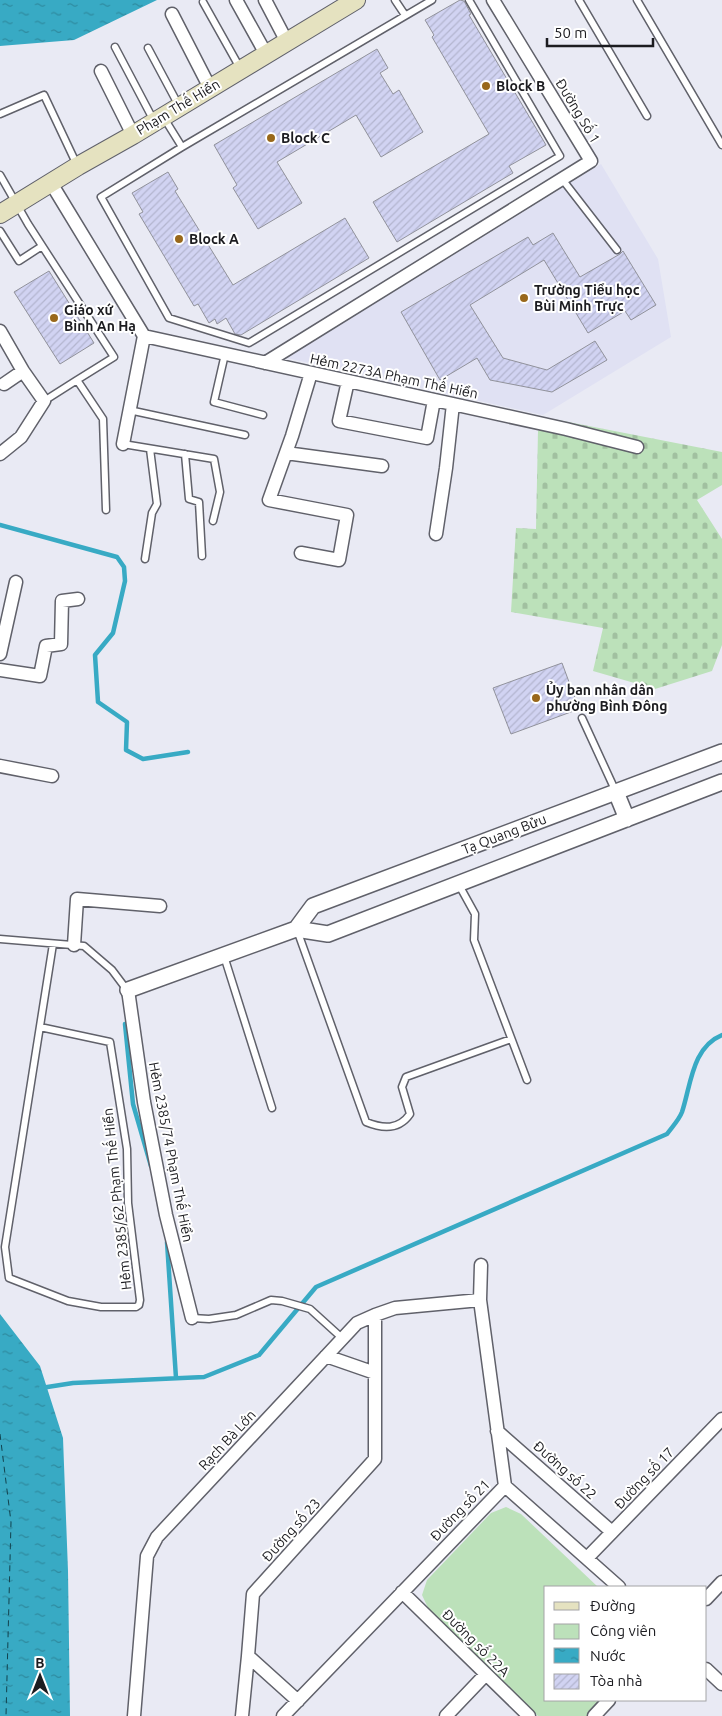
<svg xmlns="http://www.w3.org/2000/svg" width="722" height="1716" viewBox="0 0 722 1716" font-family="Ubuntu,sans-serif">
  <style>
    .built { fill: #e0e1f3 }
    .green { fill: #bce1ba }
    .cemetery { fill: url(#cemetery-stones) }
    .water { fill: url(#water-ripples) }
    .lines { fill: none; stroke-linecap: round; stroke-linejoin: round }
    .stream { stroke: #38aac4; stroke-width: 4.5 }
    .ferry { stroke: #11424e; stroke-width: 1; stroke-dasharray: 6 5; stroke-linecap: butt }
    .building { fill: url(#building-hatch); stroke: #91929b }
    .service-casing { stroke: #60616a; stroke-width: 9 }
    .minor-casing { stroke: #60616a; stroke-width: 15 }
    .tertiary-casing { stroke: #60616a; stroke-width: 18 }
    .secondary-casing { stroke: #60616a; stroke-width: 20 }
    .service { stroke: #fff; stroke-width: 6 }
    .minor { stroke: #fff; stroke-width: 12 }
    .tertiary { stroke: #fff; stroke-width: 15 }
    .secondary { stroke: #e5e2c0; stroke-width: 18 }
    .poi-dot { fill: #99681b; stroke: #fff; stroke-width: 2 }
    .labels { text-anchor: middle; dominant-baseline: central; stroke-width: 4; stroke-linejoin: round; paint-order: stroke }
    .poi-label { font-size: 14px; font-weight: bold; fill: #1c1c20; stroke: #fff; text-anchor: start }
    .street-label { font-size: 14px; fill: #1c1c20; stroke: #fff }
  </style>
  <defs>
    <pattern id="cemetery-stones" width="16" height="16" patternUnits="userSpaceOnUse" patternTransform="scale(1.25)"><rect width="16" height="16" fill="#bce1ba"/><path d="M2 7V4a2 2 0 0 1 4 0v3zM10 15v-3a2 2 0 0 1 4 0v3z" fill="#a1c0a0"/></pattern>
    <pattern id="water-ripples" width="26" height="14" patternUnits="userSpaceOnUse" patternTransform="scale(1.25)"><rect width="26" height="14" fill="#38aac4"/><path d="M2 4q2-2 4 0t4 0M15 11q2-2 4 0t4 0" fill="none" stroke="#2e8a9f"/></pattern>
    <pattern id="building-hatch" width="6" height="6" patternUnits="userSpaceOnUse" patternTransform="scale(1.25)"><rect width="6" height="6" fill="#d1d3f2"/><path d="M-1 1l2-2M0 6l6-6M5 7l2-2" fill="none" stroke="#b3b5cf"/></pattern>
  </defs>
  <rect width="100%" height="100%" fill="#e9eaf4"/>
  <path class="built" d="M601,164l57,95 13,78 -128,78 -256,-57z"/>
  <path class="green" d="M506,1507l15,7 77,73h-52v113h56l-15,16h-49l-109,-106 -7,-15 5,-15 64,-67z"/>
  <path class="cemetery" d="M553,419l169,33v33l-25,15 25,39v106l-10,26 -57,18 -62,-18 10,-43 -92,-16 5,-84 20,1 2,-98z"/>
  <path class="water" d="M0,0h157l-83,40 -74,6z
    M0,1314l40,52 23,72 5,133 2,145h-70z"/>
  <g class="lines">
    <path class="stream" d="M0,525l117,32 7,10 1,14 -12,52 -18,22 3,47 29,20 -1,28 17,9 45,-7
      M125,1024l8,80 18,62
      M167,1242l9,136
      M41,1388l32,-5 131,-6 55,-22 57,-68 351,-153c5,-7 12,-14 15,-22 9,-27 10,-65 40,-77"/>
    <path class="ferry" d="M0,1434l11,88 -5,194"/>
  </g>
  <path class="building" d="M460,0l4,1 7,13 -2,1 77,130 -37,21 4,7 -116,69 -24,-40 116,-68 -57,-97 2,-2 -9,-15z
    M377,49l11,19 -8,5 13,21 6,-4 24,42 -42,25 -25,-42 -79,47 25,41 -44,26 -25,-41 4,-3 -23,-40z
    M168,172l10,17 -3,2 58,94 112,-67 24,40 -128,77 -6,-1 -9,-16 -9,6 -2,-5 -6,4 -11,-19 -4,2 -55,-92 4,-2 -11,-19z
    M553,233l27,44 40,-23 3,-3 33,54 -25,15 -6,-9 -37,22 -44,-73 -74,45 33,53 44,12 48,-29 12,19 -55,32 -62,-12 -13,-22 -37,22 -39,-68 127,-75 5,8z
    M49,271l45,72 -34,21 -46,-72z
    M562,663l17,46 -68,25 -18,-46z"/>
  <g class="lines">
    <g class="service-casing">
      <path id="service" d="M395,0l10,15
        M432,0l-250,147 -81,50 68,121 80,25 311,-187 -91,-156
        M579,0l68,116
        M637,0l85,145
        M203,2l37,66
        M115,47l39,74
        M148,48l31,58
        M0,114l44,-19 33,70
        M164,118l18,29
        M0,175l28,49 86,133 -37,23 26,39 3,91
        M562,179l55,71
        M0,231l19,30 23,-15
        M225,354l-11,48 49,13
        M44,401l33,-21
        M129,410l116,25
        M123,444l91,15 6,33 -7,29
        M185,454l4,45 10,3 3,54
        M145,559l7,-46 5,-9 -7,-55
        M582,718l34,74
        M459,885l16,29 -1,26 53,140
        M297,930l69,192c17,7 33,8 44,-8l-8,-27 4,-10 105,-38
        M0,939l84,7 28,24 15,20
        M224,956l48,152
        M40,1027l70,15 17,107 1,54 12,97 -1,5 -3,2h-35l-33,-6 -59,-23 -4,-31 48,-303
        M192,1318l17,1 27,-4 35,-15 11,1 28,8 32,29"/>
    </g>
    <g class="minor-casing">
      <path id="minor" d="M236,0l30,54
        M265,0l22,42
        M172,14l38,74
        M101,71l32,64
        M51,183l93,153 -21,108
        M0,331l23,40 21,30 -23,36 -21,17
        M144,336l422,93 71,18
        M265,363l326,-202 -98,-161
        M348,381l-9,40 88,17 7,-38
        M4,384l19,-13
        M286,453l96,13
        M436,534l10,-66 7,-64
        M301,553l38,7 8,-45 -78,-15 23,-64 19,-63
        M0,654l16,-72
        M0,670l40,6 6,-30 15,-2 1,-43 16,-2
        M0,766l52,10
        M74,945l3,-46 83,7
        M128,990l16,112 22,113 26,103
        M481,1265l-1,35 25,186
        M326,1356l49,17
        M497,1431l115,101
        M505,1486l114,101
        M587,1558l135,-139
        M402,1592l127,124
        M706,1599l16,-17
        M248,1656l50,45
        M706,1669l16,15
        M134,1716l13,-160 10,-19 200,-214 18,-8 20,-7 85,-8
        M242,1716l6,-60 5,-62 122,-135v-144
        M283,1716l222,-230
        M446,1716l40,-42
        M594,1716l15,-16"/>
    </g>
    <g class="tertiary-casing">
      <path id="tertiary" d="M616,792l11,27
        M296,929l17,-23 409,-154
        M128,990l168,-61 32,5 394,-152"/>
    </g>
    <g class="secondary-casing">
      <path id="secondary" d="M0,214l78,-48 55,-31 223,-135"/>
    </g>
    <use href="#service" class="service"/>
    <use href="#minor" class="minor"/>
    <use href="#tertiary" class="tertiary"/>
    <use href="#secondary" class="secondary"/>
  </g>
  <g class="poi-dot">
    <circle cx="486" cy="86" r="5"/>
    <circle cx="271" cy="138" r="5"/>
    <circle cx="179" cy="239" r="5"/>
    <circle cx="524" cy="298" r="5"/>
    <circle cx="54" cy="318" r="5"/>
    <circle cx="536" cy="698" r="5"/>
  </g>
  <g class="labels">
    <g class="poi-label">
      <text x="496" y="86">Block B</text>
      <text x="281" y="138">Block C</text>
      <text x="189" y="239">Block A</text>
      <text x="534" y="290">Trường Tiểu học<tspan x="534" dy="16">Bùi Minh Trực</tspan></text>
      <text x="64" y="310">Giáo xứ<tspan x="64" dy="16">Bình An Hạ</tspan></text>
      <text x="546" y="690">Ủy ban nhân dân<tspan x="546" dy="16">phường Bình Đông</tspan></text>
    </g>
    <g class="street-label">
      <text transform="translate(178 107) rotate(-31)">Phạm Thế Hiển</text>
      <text transform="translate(578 111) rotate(59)">Đường Số 1</text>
      <text transform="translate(394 376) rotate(12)">Hẻm 2273A Phạm Thế Hiển</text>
      <text transform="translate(504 834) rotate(-21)">Tạ Quang Bửu</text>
      <text transform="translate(171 1152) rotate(79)">Hẻm 2385/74 Phạm Thế Hiển</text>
      <text transform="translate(117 1199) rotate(-96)">Hẻm 2385/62 Phạm Thế Hiển</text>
      <text transform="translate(227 1440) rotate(-47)">Rạch Bà Lớn</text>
      <text transform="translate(565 1470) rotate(42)">Đường số 22</text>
      <text transform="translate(644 1478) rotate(-46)">Đường số 17</text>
      <text transform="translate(460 1510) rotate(-46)">Đường số 21</text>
      <text transform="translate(291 1530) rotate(-48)">Đường số 23</text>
      <text transform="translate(476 1643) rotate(45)">Đường số 22A</text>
    </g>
  </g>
  <rect x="544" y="1586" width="162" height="115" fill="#ffffff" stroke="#a4a4a6"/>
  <rect x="554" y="1602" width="25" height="8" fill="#e5e2c0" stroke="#a4a4a6"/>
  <text x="590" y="1611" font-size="15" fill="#1c1c20">Đường</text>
  <rect x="554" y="1624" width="25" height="15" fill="#bce1ba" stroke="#a4a4a6"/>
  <text x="590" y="1636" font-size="15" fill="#1c1c20">Công viên</text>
  <rect x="554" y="1648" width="25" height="15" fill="url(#water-ripples)" stroke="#a4a4a6"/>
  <text x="590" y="1661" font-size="15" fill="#1c1c20">Nước</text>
  <rect x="554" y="1674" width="25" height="15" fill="url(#building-hatch)" stroke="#a4a4a6"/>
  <text x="590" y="1686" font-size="15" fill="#1c1c20">Tòa nhà</text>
  <g transform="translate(40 1676)" stroke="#ffffff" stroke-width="4" paint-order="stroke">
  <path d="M0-4L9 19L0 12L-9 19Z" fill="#1c1c20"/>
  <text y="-8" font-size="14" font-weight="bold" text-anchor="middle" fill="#1c1c20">B</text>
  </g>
  <path d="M547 38v8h106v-8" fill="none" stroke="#1c1c20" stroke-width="2.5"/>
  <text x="554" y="38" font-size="15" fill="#1c1c20" stroke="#ffffff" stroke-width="4" paint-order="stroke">50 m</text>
</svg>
